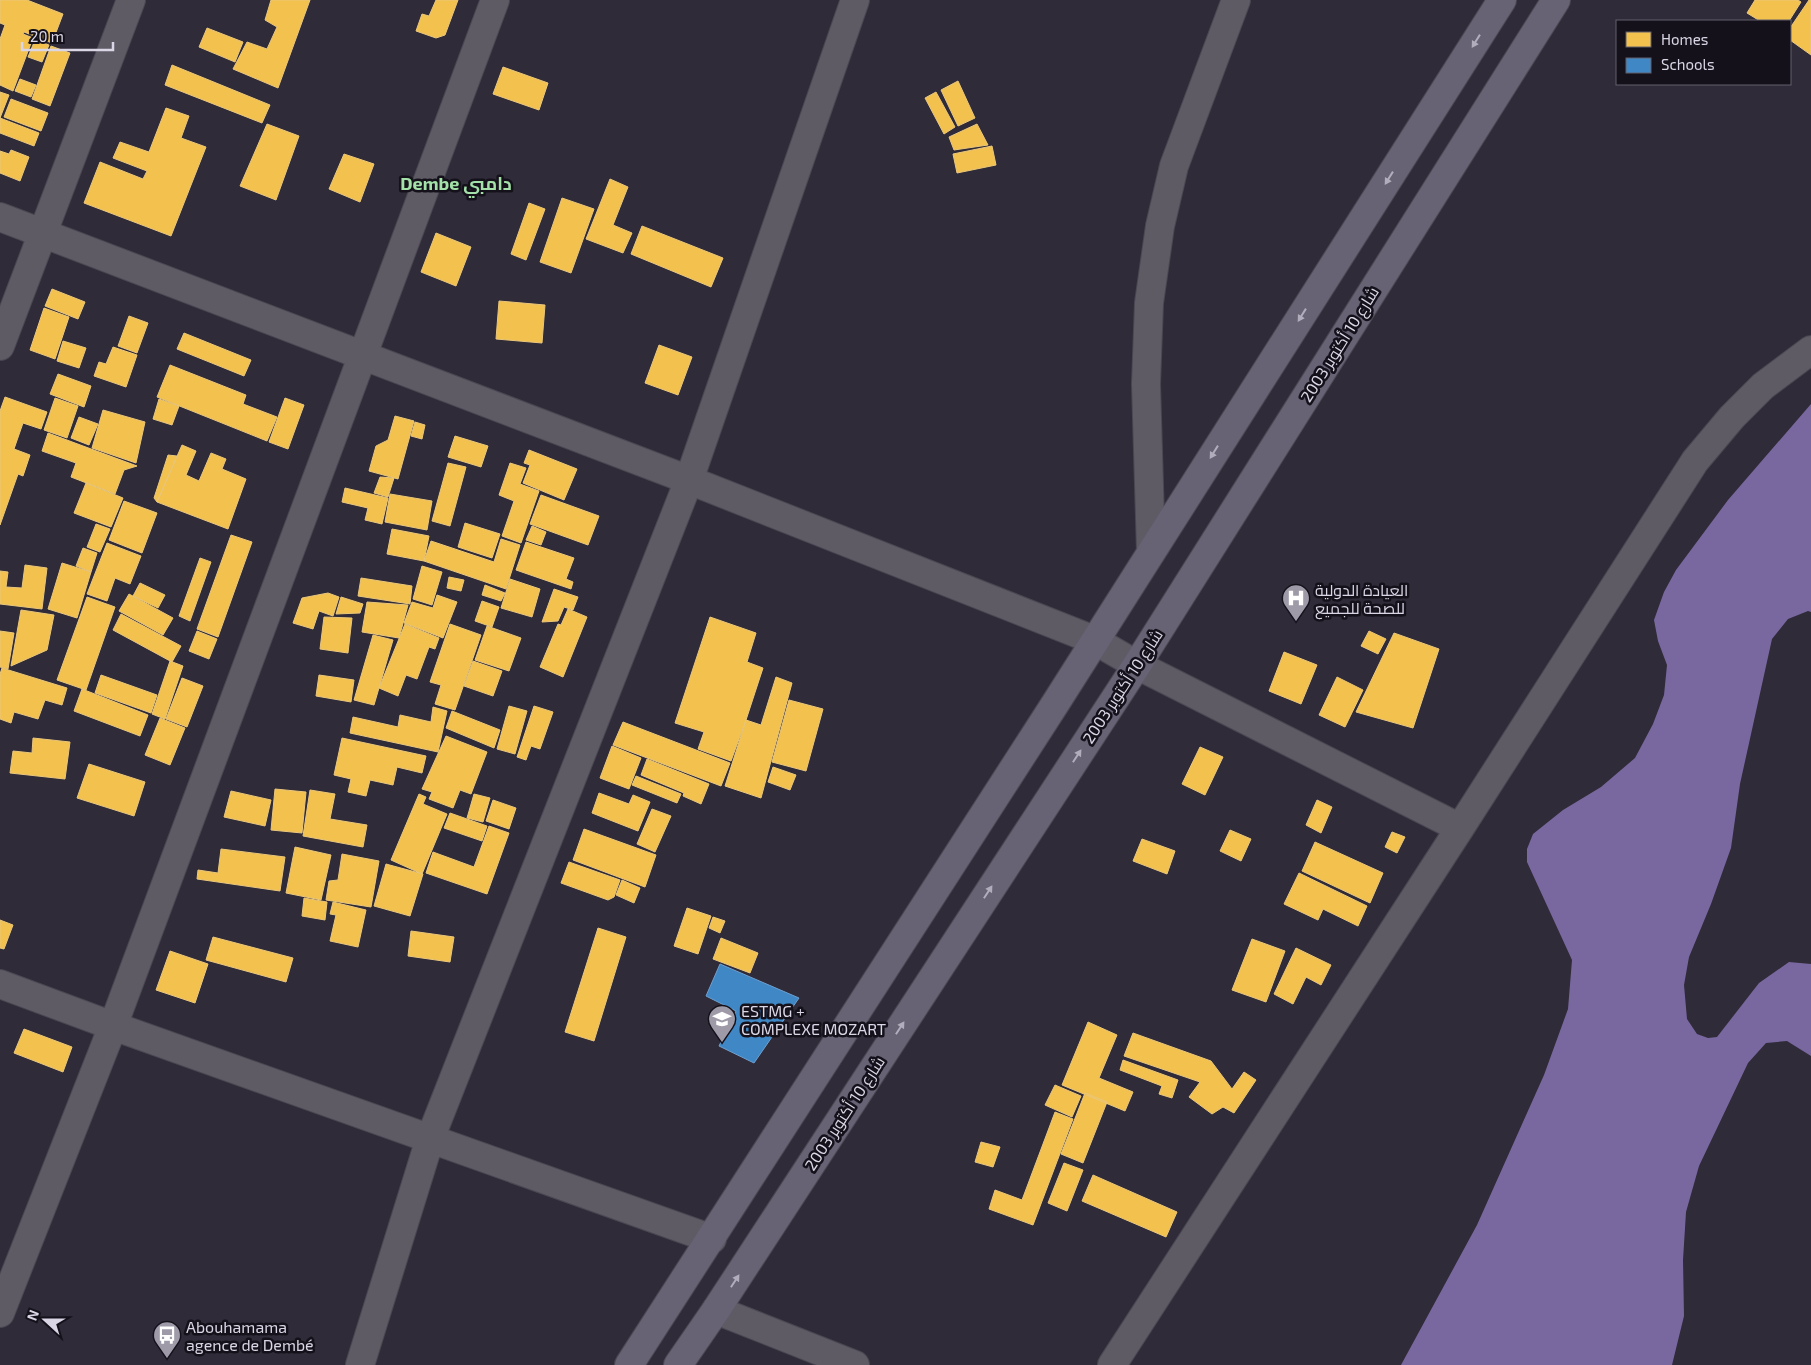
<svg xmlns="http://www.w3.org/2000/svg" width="1811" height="1365" viewBox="0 0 1811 1365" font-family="'Exo 2',Cairo,sans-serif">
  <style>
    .water { fill: #7968a0 }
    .homes { fill: #f2c14e; stroke: #ebc77b }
    .schools { fill: #3f88c5; stroke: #6e9fcf }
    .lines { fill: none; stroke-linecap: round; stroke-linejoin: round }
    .street-casing { stroke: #4a4752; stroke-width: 30 }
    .highway-casing { stroke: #4a4752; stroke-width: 30 }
    .street { stroke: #5e5b65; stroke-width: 28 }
    .highway { stroke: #676274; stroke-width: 28 }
    .oneway { fill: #b2adbd }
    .labels { text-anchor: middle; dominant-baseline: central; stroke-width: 5; stroke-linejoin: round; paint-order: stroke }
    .street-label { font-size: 16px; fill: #dad6e5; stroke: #14111b }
    .poi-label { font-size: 16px; fill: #dad6e5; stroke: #14111b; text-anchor: start }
    .neighbourhood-label { font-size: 18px; font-weight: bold; fill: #a3e1a9; stroke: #14111b }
  </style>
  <rect width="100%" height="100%" fill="#2f2b38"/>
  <path class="water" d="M1811,404v208l-3,-1 -20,8 -16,20 -32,145 -9,64 -20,56 -22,53 -5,28 3,34 10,15 11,4 9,-1 42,-54 30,-21 22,2v92l-24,-15 -21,2 -18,20 -49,103 -13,46 -3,48 1,56 -12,49h-271l76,-140 67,-150 24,-66 4,-49 -45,-98v-13l6,-15 30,-24 38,-23 34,-29 18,-34 11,-29 3,-30 -9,-24 -4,-21 10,-28 12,-22 52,-70z"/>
  <path class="homes" d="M0,0h27l36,14 -11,29 -28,-11 -1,2 10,4 -20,53 -13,-6v-46l5,-14 -5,-2z
    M271,0h39l-32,88 -45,-19 14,-27 20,7 10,-22 -12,-7z
    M436,0h22l-13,35 -9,3 -20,-7 6,-17 7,2z
    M1755,0h43l3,2 -12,19h-29l-13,-8z
    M1809,0h2v55l-21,-15v-12z
    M207,28l36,14 -8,20 -36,-15z
    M35,40l14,5 -7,17 -14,-5z
    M51,46l19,7 -20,53 -18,-7z
    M172,65l98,40 -8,18 -97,-38z
    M503,67l45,16 -9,27 -46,-16z
    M20,79l16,6 -5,12 -16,-6z
    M958,81l17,37 -17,8 -17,-36z
    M0,92l9,3 -9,23 39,15 -5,13 -34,-13z
    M936,92l19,35 -11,7 -19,-36z
    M11,99l37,14 -7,18 -37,-14z
    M166,108l23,8 -8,22 25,9 -35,89 -87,-33 16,-41 43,17 4,-8 -34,-13 7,-16 29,10z
    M267,124l32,12 -23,64 -36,-14z
    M977,124l11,21 -34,5 -5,-13z
    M992,146l4,19 -39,8 -4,-19z
    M11,150l18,7 -9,24 -20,-8v-22l9,3z
    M344,154l30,10 -14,38 -31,-13z
    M610,179l18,8 -15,38 19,8 -9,20 -37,-14z
    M562,198l32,11 -23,64 -31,-11z
    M529,203l16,6 -19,51 -15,-6z
    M642,226l81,32 -12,29 -80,-33z
    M436,233l35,14 -15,39 -35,-14z
    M52,289l33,13 -7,17 -33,-13z
    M499,301l46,4 -3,38 -46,-4z
    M44,308l25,9 -14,42 -25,-9z
    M129,316l19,7 -11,30 -19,-7z
    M184,333l67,27 -7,16 -67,-27z
    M63,341l23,7 -7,20 -22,-7z
    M659,345l33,12 -14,38 -33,-12z
    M113,347l24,8 -11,32 -32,-11 5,-14 7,2z
    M170,365l76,30 -3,9 34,13 -10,24 -110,-44z
    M58,374l33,12 -7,21 -34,-13z
    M5,397l42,15 -6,17 -18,-6 -9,26 16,6 -7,21 -5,-2 -18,51v-114z
    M55,398l23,8 -11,32 -23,-8z
    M285,398l19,7 -16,44 -19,-7z
    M159,399l20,7 -7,19 -19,-6z
    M103,410l42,12 -9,41 -44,-15z
    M395,416l19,5 -16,58 -29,-8 7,-25 12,-6z
    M79,417l19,7 -9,21 -18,-7z
    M415,422l10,3 -3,14 -11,-3z
    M48,433l89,33 -13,4 -9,24 -44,-17 5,-14 -34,-12z
    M455,436l33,10 -7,21 -33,-10z
    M182,445l14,6 -10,24 13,6 12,-28 15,6 -4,10 24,10 -18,50 -71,-27z
    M529,450l48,19 -13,31 -41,-17 7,-18 -6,-2z
    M168,455l9,1 -20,46 -3,-4z
    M448,463l18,4 -16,59 -18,-5z
    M510,463l16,5 -6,16 19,7 -18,52 -19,-7 12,-35 -15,-6z
    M380,477l14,1 -6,19 -14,-4z
    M86,483l37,15 -12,29 -37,-14z
    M345,488l43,10 -6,26 -17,-4 3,-12 -26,-6z
    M390,494l42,7 -5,29 -42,-8z
    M541,495l58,21 -11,29 -58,-21z
    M124,501l33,12 -15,40 -33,-13z
    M465,523l35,11 -8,24 -34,-11z
    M96,524l14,5 -10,23 -13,-5z
    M532,526l14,6 -5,13 -15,-5z
    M392,529l37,7 -5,25 -37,-7z
    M231,535l21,7 -34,95 -21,-8z
    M501,539l19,6 -14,44 -82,-28 7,-20 63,21z
    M526,542l48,16 -8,21 7,3 -2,7 -55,-19z
    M107,543l34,13 -11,28 -15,-6 -8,23 -20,-7z
    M83,548l14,5 -6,19 -15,-6z
    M200,558l11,4 -21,59 -11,-5z
    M62,563l29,9 -14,46 -29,-9z
    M25,565l22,3 -5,41 -42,-5v-33l8,1 -2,15 16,1z
    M422,566l20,6 -10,33 -19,-6z
    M449,577l15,3 -3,11 -14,-3z
    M361,578l51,8 -2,18 -52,-8z
    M510,579l30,10 -8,28 -31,-9z
    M140,583l25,12 -7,13 -25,-12z
    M485,585l20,8 -4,8 -19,-6z
    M554,589l24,8 -5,13 -9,-3 -6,14 -16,1z
    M328,593l11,4 -6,19 -14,-5 -6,18 -20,-6 9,-25z
    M129,594l44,24 -10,17 -44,-24z
    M437,595l20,7 -14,36 -39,-15 8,-21 21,6z
    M87,597l28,10 -29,83 -29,-10z
    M341,597l22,7 -3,9 -24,1z
    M482,601l17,6 -7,20 -17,-6z
    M367,602l41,3 -9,33 -37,-6z
    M568,609l19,8 -24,60 -23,-10 18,-43 3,1z
    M21,610l33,5 -7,35 -36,16z
    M121,614l60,32 -9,16 -59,-32z
    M324,617l28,1 -4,35 -28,-4z
    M710,617l46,16 -9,29 16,6 -17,52 -15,41 -33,-12 6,-17 -29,-9z
    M405,624l34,14 -4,11 -6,-2 -12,32 -11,-4 -8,21 -19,-8z
    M450,624l31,11 -26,75 -20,-6 6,-19 -11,-3z
    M487,626l34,12 -12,33 -34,-11z
    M0,631l14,2 -6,36 -8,-2z
    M197,631l20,8 -8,20 -20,-8z
    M1369,631l17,8 -8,15 -17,-8z
    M1394,633l45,16 -26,79 -57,-16z
    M373,635l20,5 -19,65 -20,-5z
    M1284,652l33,13 -16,39 -32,-13z
    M170,661l13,5 -18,53 -13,-5z
    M473,661l29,10 -9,25 -29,-10z
    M2,668l65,20 -5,17 -17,-5 -7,19 -24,-7 -3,11 -11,-4v-45z
    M101,675l56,20 -6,18 -56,-20z
    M319,675l35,5 -3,22 -35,-6z
    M776,677l16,6 -31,115 -36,-12 21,-66 15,5z
    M1337,677l26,13 -18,37 -26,-12z
    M182,678l21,8 -16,41 -21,-8z
    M82,689l66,26 -8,21 -66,-25z
    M789,700l34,9 -17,62 -34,-9z
    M509,706l18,5 -12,43 -18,-5z
    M534,706l19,6 -13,37 -9,-3 -5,14 -9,-3z
    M433,707l14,4 -9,41 -88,-19 3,-16 45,10 2,-12 31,7z
    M452,711l48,19 -6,18 -48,-20z
    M160,718l25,10 -15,37 -25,-10z
    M623,722l107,41 -9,23 -108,-41z
    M446,736l41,16 -16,42 -11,-4 -7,18 -24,-9 3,-7 -10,-3z
    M33,738l37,4 -5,37 -55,-6 3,-22 19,2z
    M342,738l84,18 -4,17 -25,-6 -4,18 -23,-5 -4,16 -18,-4 3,-13 -17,-4z
    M612,746l29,12 -12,31 -29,-11z
    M1200,747l23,10 -18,38 -23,-11z
    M647,759l62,25 -8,20 -18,-8 1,-3 -43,-18z
    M89,764l56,18 -11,34 -57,-18z
    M773,767l23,8 -6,15 -22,-8z
    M636,776l45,18 -4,9 -45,-18z
    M275,789l31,3 -4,41 -31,-3z
    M310,790l25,4 -5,25 37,6 -4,22 -60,-11z
    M231,791l40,9 -6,26 -41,-9z
    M599,793l30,11 4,-9 17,7 -12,29 -46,-18z
    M419,794l7,3 -3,7 24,10 -25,60 -31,-14z
    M474,794l16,4 -7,24 -16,-4z
    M493,800l23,8 -7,21 -23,-8z
    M1317,800l15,7 -11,26 -15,-8z
    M652,809l19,7 -16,36 -18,-8z
    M450,813l37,13 -5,15 -38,-13z
    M489,826l20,7 -22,61 -61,-21 7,-21 41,15z
    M584,829l72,26 -11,32 -72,-27z
    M1230,830l21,9 -10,22 -21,-10z
    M1392,832l13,5 -8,16 -12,-6z
    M1142,839l33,12 -8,23 -34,-13z
    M1315,842l68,31 -13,30 -68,-32z
    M295,847l36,8 -10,45 -35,-7z
    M221,849l64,8 -5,34 -83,-12 1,-9 20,3z
    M342,854l37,7 -8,46 -45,-7 3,-19 9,-1z
    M569,862l51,18 -6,17 -6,3 -47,-17z
    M386,864l37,10 -13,42 -36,-10z
    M1299,873l68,33 -9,20 -35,-17 -5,11 -34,-16z
    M622,880l18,8 -6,15 -18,-8z
    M304,898l23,4 -2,18 -23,-4z
    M333,902l33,8 -8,37 -28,-6 6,-26 -6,-1z
    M687,908l24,8 -13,38 -24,-8z
    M713,917l12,4 -5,12 -11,-5z
    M0,920l13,5 -9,24 -4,-1z
    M598,928l28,9 -32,104 -29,-9z
    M411,931l43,6 -4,25 -42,-6z
    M213,937l80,21 -7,24 -80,-22z
    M721,938l37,15 -8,20 -37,-14z
    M1252,939l33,12 -19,51 -34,-12z
    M1296,948l35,17 -10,20 -15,-8 -13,27 -19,-10z
    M170,951l38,13 -13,39 -39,-13z
    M1088,1022l29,13 -18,43 34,14 -8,19 -63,-26z
    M24,1029l48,18 -9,25 -49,-19z
    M1133,1033l78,28 21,28 12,-17 12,8 -22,33 -11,-6 -11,7 -23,-17 11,-15 -76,-26z
    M1123,1060l55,20 -6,18 -13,-4 3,-8 -42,-16z
    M1055,1085l26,11 -9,21 -27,-12z
    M1085,1093l22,9 -24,61 -22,-9z
    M1055,1112l18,7 -40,106 -44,-16 6,-19 27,10z
    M981,1142l19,5 -7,20 -18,-5z
    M1064,1163l19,7 -16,41 -19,-8z
    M1093,1175l84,37 -11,25 -84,-36z"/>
  <path class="schools" d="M720,964l79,34 -45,65 -35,-17 17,-35 -30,-15z"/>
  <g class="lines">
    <g class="street-casing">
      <path id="street" d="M0,217l689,263 405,160 43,25 323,163
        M0,346l131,-346
        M1151,552l-5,-168 3,-81 11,-77 14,-60 62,-166
        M0,984l113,42 599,213
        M716,1310l139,55
        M0,1313l113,-287 382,-1026
        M360,1365l70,-226 259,-659 166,-480
        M1112,1365l348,-537 235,-367 37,-44 31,-31 48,-36"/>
    </g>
    <g class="highway-casing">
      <path id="highway" d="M629,1365l426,-661 447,-704
        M678,1365l38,-55 421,-645 419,-665"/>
    </g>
    <use href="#street" class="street"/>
    <use href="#highway" class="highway"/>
  </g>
  <defs><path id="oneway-solid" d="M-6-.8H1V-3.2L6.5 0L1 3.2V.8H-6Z" transform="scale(1.25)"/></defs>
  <g class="oneway">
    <use href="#oneway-solid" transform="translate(1476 41) rotate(122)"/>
    <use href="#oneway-solid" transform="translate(1389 178) rotate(122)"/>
    <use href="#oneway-solid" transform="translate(1302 315) rotate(122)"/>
    <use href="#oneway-solid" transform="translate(1214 452) rotate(122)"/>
    <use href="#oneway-solid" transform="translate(1077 756) rotate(-57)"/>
    <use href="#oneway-solid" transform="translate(988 892) rotate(-57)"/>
    <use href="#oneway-solid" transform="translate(900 1028) rotate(-57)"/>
    <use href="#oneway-solid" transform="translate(735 1281) rotate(-57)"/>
  </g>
  <defs>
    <g id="hospital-pin" transform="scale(1.4375)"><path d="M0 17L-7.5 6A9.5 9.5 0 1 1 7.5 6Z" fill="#9e9aa8" stroke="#14111b"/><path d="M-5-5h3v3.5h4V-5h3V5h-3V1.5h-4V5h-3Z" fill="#fff"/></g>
    <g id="school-pin" transform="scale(1.4375)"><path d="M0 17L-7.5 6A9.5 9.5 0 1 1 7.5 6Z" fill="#9e9aa8" stroke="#14111b"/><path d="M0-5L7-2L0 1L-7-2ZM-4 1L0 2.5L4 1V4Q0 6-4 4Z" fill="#fff"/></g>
    <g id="bus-pin" transform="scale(1.4375)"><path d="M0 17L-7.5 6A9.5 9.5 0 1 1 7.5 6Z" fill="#9e9aa8" stroke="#14111b"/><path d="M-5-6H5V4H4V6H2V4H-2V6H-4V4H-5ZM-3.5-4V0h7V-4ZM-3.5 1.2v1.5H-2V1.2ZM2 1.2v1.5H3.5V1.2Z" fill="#fff"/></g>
  </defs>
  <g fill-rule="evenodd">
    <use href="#hospital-pin" x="1296" y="598"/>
    <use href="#school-pin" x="722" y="1019"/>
    <use href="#bus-pin" x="167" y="1335"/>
  </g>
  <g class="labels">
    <g class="street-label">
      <text transform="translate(1339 344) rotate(-58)">شارع 10 أكتوبر 2003</text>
      <text transform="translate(1122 686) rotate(-57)">شارع 10 أكتوبر 2003</text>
      <text transform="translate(844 1113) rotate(-57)">شارع 10 أكتوبر 2003</text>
    </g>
    <g class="poi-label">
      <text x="1315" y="589">العيادة الدولية<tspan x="1315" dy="18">للصحة للجميع</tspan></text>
      <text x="741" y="1010">ESTMG +<tspan x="741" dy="18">COMPLEXE MOZART</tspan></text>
      <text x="186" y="1326">Abouhamama<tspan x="186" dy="18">agence de Dembé</tspan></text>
    </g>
    <g class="neighbourhood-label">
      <text x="456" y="183">Dembe دامبي</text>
    </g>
  </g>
  <rect x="1616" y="20" width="175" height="65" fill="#14111b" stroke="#63606c"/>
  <rect x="1626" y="32" width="25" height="15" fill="#f2c14e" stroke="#63606c"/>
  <text x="1661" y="45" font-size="15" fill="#dad6e5">Homes</text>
  <rect x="1626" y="58" width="25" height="15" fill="#3f88c5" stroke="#63606c"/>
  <text x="1661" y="70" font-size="15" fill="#dad6e5">Schools</text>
  <g transform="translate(45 1320) rotate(291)" stroke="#14111b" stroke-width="4" paint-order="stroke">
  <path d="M0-4L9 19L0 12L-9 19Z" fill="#dad6e5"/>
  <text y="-8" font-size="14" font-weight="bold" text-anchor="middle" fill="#dad6e5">N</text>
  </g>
  <path d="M22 42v8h91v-8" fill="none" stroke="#dad6e5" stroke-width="2.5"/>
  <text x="30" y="42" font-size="15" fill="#dad6e5" stroke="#14111b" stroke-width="4" paint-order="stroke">20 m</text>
</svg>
